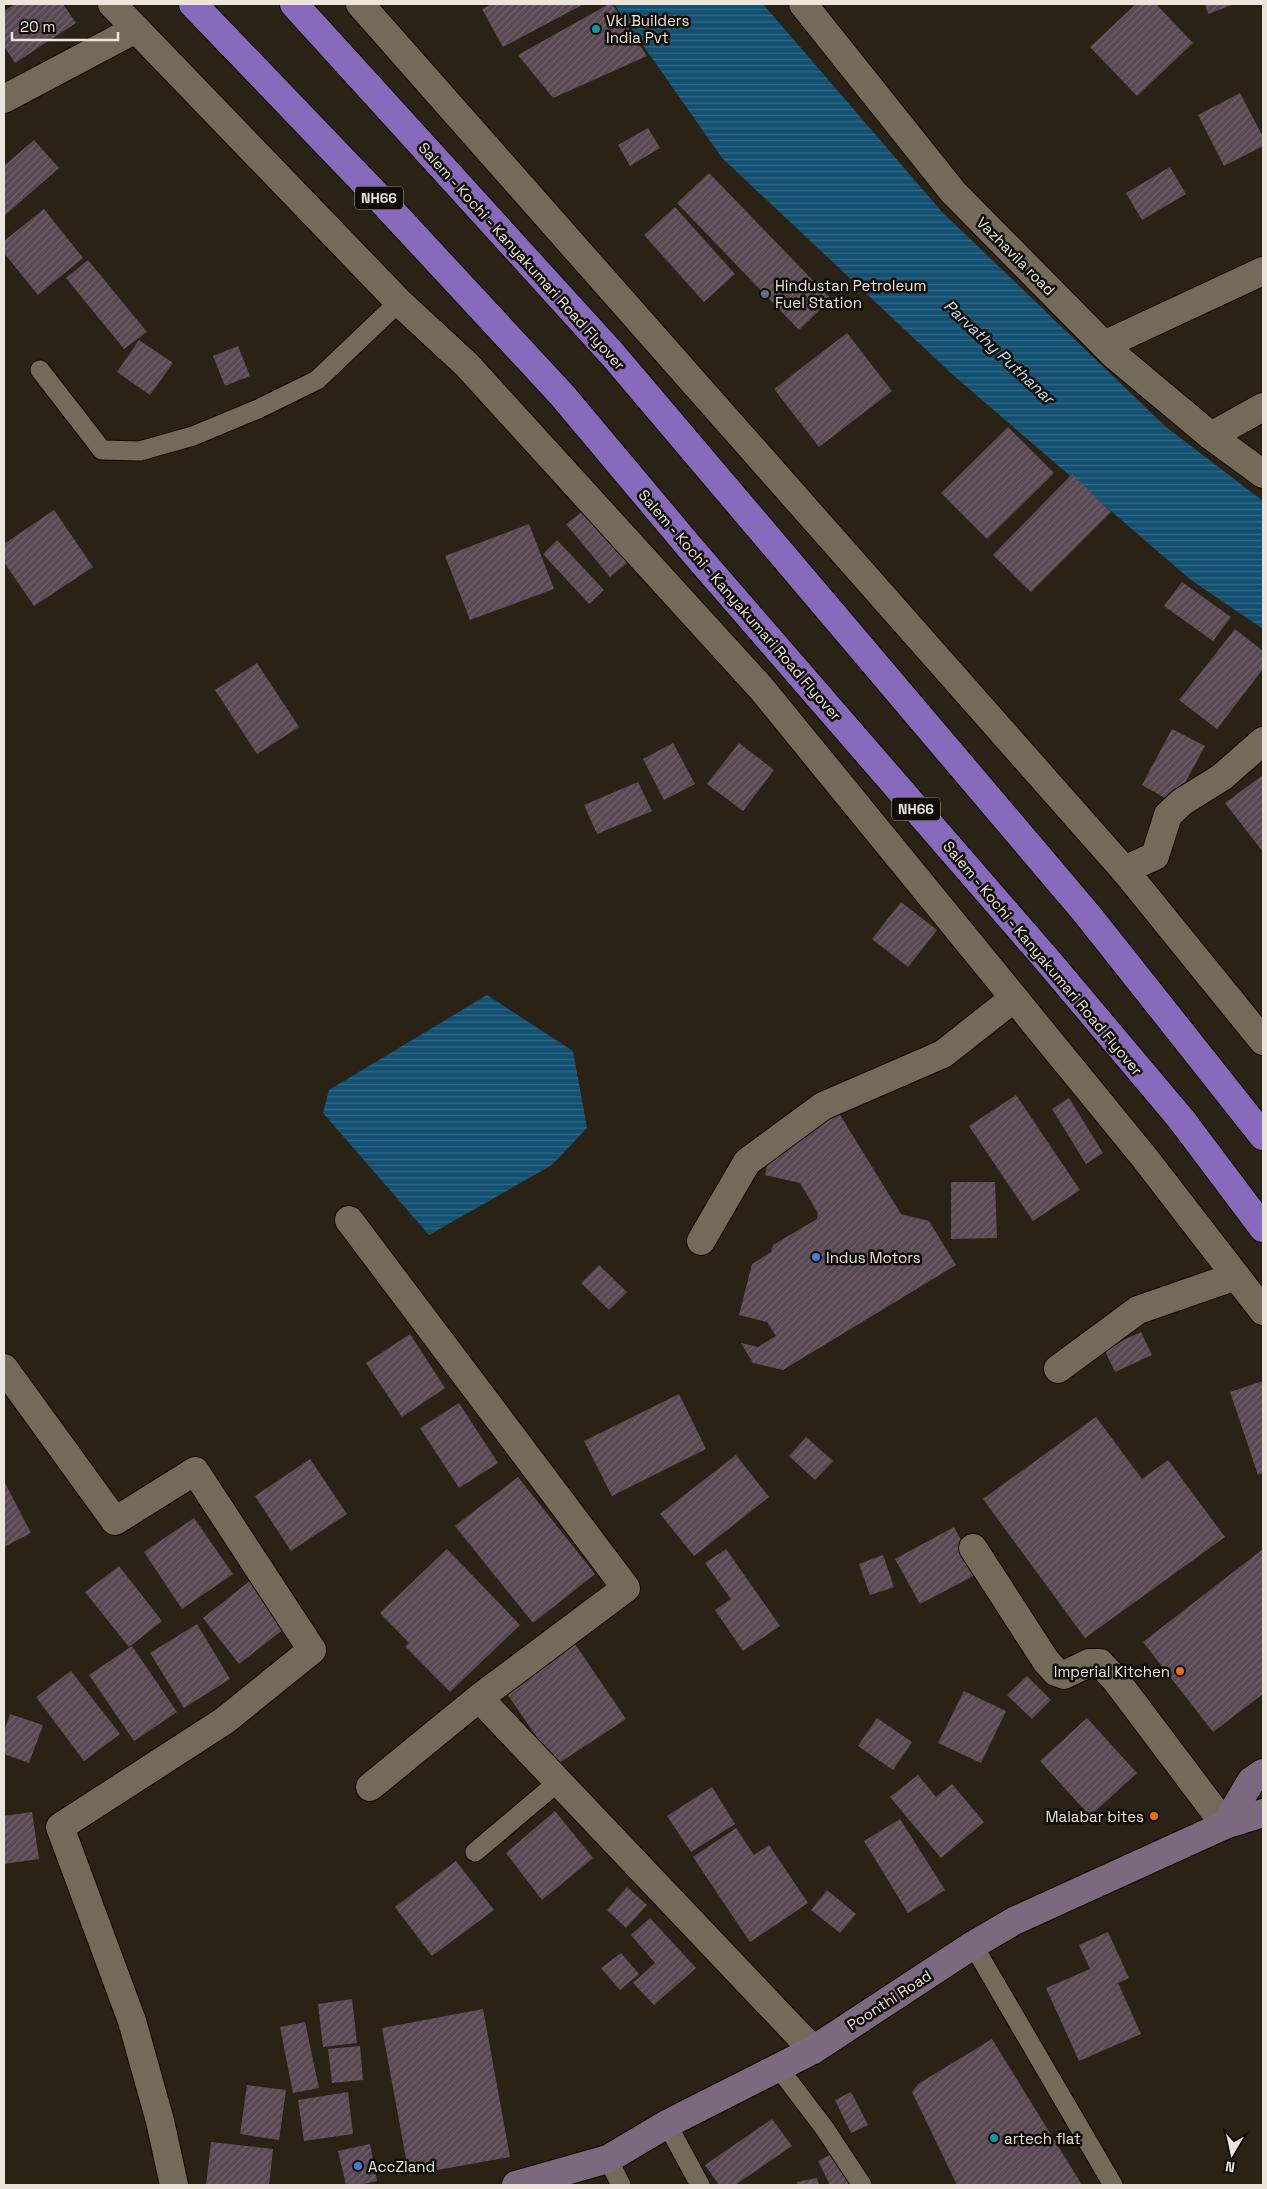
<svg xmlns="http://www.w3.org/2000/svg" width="1267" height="2189" viewBox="0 0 1267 2189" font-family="'Space Grotesk',sans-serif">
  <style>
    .water { fill: url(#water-rules) }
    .building { fill: url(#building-hatch) }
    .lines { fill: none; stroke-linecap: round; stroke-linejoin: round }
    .service-casing { stroke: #130b02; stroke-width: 21 }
    .minor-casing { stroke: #130b02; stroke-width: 30 }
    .tertiary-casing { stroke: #130b02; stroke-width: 30 }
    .secondary-casing { stroke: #130b02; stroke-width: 30 }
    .trunk-casing { stroke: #130b02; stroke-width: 30 }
    .service { stroke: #746a5a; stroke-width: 19 }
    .minor { stroke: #746a5a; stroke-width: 28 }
    .tertiary { stroke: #746a5a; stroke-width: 28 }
    .secondary { stroke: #7b6a7f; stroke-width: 28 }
    .trunk { stroke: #876abc; stroke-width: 28 }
    .culture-dot { fill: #0f9aa8; stroke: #100c06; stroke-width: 2 }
    .service-dot { fill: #5c6f8a; stroke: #100c06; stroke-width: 2 }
    .shop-dot { fill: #3f7fe0; stroke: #100c06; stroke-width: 2 }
    .food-dot { fill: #e8710a; stroke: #100c06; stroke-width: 2 }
    .labels { text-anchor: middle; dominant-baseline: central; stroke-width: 5; stroke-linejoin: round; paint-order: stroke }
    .shield { fill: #100c06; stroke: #a9a49c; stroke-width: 1 }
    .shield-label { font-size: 14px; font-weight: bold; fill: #ebe5dc }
    .poi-label { font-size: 15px; fill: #ebe5dc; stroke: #100c06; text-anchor: start }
    .street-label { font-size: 15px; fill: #ebe5dc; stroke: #100c06 }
    .water-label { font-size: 16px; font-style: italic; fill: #c0dff6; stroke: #100c06 }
  </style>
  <defs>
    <pattern id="water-rules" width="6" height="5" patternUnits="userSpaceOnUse" patternTransform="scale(1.25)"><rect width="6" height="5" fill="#135173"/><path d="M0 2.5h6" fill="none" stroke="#366a86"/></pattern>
    <pattern id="building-hatch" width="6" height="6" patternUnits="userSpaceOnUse" patternTransform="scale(1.25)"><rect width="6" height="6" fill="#584853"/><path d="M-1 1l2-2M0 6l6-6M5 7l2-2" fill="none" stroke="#70626b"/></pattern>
  </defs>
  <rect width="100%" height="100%" fill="#2a2214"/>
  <path class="water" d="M614,4h149l179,208 224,215 97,74v128l-72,-49 -238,-205 -231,-217z
    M487,995l86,56 14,77 -35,37 -123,70 -106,-122 6,-23z"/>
  <path class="building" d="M15,4h48l13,19 -61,40 -11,-17v-35z
    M492,4h92l-81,43 -21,-38z
    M609,4h3l35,52 -94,42 -35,-43z
    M1136,4h20l37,39 -56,53 -47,-49z
    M1205,4h30l-27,10z
    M1240,93l23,44v9l-39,20 -26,-51z
    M648,128l12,20 -30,18 -12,-21z
    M34,140l25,28 -55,48v-50z
    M1170,167l16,27 -44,26 -16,-27z
    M709,173l122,126 -32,31 -122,-127z
    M675,207l60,67 -31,28 -60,-67z
    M44,209l39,49 -45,37 -34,-42v-12z
    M88,260l59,72 -23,17 -58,-71z
    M847,333l45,58 -73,56 -45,-58z
    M139,340l34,23 -23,32 -33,-23z
    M238,346l12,30 -25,10 -12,-30z
    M1008,427l46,46 -67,66 -46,-46z
    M1072,474l39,38 -80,80 -38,-37z
    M590,506l43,52 -23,19 -44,-53z
    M54,510l39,57 -59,39 -30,-44v-18z
    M529,524l25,65 -84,31 -25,-64z
    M557,540l47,50 -15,14 -46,-50z
    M1182,582l49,35 -18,24 -49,-35z
    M1235,629l28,22v18l-46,60 -38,-29z
    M257,663l42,64 -42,27 -42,-64z
    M1172,729l33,17 -31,57 -32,-18z
    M673,743l22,41 -31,16 -21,-41z
    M739,743l35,27 -31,41 -36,-27z
    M1263,775v77l-38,-49z
    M638,782l14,29 -55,23 -13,-29z
    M901,902l36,28 -29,37 -36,-28z
    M1016,1095l64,95 -47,31 -64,-95z
    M1069,1098l34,55 -17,11 -34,-55z
    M837,1110l64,104 28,7 27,44 -173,105 -30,-7 -12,-20 17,4 18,-11 -9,-14 -28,-7 13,-51 19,-12 2,-7 44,-26 1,-6 -18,-30 -35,-8 6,-25z
    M951,1182h44l2,56 -46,1z
    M599,1265l28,27 -18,18 -28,-27z
    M1141,1332l11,23 -37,17 -11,-23z
    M410,1334l35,54 -43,29 -36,-54z
    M1263,1381v92l-5,2 -28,-83z
    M679,1394l27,55 -94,47 -28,-55z
    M459,1403l39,60 -39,25 -39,-60z
    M1096,1417l46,62 26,-19 57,77 -140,101 -102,-139z
    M806,1437l27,24 -18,19 -26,-24z
    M736,1455l33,42 -75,59 -34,-42z
    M310,1459l37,55 -56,37 -36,-55z
    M518,1477l77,97 -62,49 -78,-97z
    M4,1481l27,52 -27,14z
    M194,1518l39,56 -51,35 -38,-57z
    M954,1527l25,46 -59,31 -25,-45z
    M447,1549l73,76 -70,67 -45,-46 4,-3 -29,-30z
    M726,1549l54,77 -37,25 -28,-41 16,-11 -26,-36z
    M1263,1549v145l-50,38 -70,-90z
    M883,1555l11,32 -24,8 -11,-31z
    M119,1566l43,55 -33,26 -44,-55z
    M251,1580l37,46 -49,38 -36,-46z
    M197,1624l33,55 -46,29 -34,-55z
    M575,1644l51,75 -70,46 -51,-74z
    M132,1646l45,66 -43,29 -45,-66z
    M71,1671l49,63 -36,27 -48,-64z
    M1027,1676l24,24 -19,19 -25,-24z
    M964,1691l42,20 -25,52 -43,-20z
    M10,1714l33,11 -14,38 -25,-9v-22z
    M877,1718l35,24 -19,28 -35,-24z
    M1087,1718l50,55 -47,43 -50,-55z
    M918,1775l18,22 16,-13 32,38 -43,36 -51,-61z
    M712,1787l23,37 -44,28 -24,-36z
    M555,1811l38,47 -51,42 -36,-47z
    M32,1812l7,47 -35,5v-48z
    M900,1819l45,71 -37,23 -44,-72z
    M736,1828l18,27 15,-10 39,58 -58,39 -57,-85z
    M456,1861l38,49 -62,46 -37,-49z
    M627,1887l20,18 -21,23 -19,-18z
    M827,1890l29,24 -16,19 -29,-23z
    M650,1918l46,50 -42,37 -21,-22 22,-20 -24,-28z
    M1108,1932l21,46 -11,5 23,51 -62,27 -33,-73 44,-19 -11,-24z
    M621,1953l18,21 -19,16 -19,-22z
    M352,1999l5,44 -34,4 -5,-43z
    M483,2009l27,148 -101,18 -27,-147z
    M305,2022l14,66 -26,5 -13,-66z
    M992,2039l90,146h-125l-45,-93 6,-8z
    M360,2046l3,34 -31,3 -4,-34z
    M247,2085l39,5 -7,50 -39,-6z
    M348,2092l5,42 -49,7 -6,-41z
    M851,2092l17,33 -17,8 -16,-33z
    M772,2119l20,27 -57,39h-16l-14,-20z
    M211,2142l62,7 -4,36h-63z
    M370,2144l7,37 -18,4h-13l-8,-34z
    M834,2153l17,32h-21l-12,-24z
    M817,2178l2,7h-22v-3z"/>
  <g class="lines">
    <g class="service-casing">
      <path id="service" d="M40,370l62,80 38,1 53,-15 65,-27 59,-29 82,-78
        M475,1852l83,-70
        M973,1945l140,240
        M778,2067l47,62 37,56
        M667,2124l33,61
        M608,2159l13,26"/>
    </g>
    <g class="minor-casing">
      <path id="minor" d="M803,4l150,188 160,162 98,82 52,38
        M4,99l132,-70
        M1104,345l159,-74
        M1211,436l52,-29
        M1126,872l9,-7 20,-9 13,-41 14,-13 40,-25 41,-36
        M349,1220l277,368 -147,110 -109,89
        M701,1241l46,-79 76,-56 120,-52 71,-56
        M4,1368l111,153 80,-50 117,179 -88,71 -164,106 72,194 28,100 14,64
        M1058,1369l80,-59 98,-34
        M973,1548l73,113 10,11 8,3 25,-12h11l15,16 110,146
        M479,1698l334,352"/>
    </g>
    <g class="tertiary-casing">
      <path id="tertiary" d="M112,4l287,298 68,63 294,323 383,469 119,154
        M360,4l766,868 137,169"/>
    </g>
    <g class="secondary-casing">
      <path id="secondary" d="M1225,1825l26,-44 12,-8
        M516,2185l92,-26 59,-35 146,-74 160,-105 41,-24 211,-96 38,-12"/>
    </g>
    <g class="trunk-casing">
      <path id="trunk" d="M193,4l191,199 178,192 130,155 356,411 133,158 82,109
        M294,4l319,351 474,559 176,222"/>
    </g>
    <use href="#service" class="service"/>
    <use href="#minor" class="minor"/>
    <use href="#tertiary" class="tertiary"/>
    <use href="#secondary" class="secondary"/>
    <use href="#trunk" class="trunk"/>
  </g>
  <g class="culture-dot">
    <circle cx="596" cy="29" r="5"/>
    <circle cx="994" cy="2138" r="5"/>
  </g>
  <circle class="service-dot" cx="765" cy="294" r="5"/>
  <g class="shop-dot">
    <circle cx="816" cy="1257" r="5"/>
    <circle cx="358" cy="2166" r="5"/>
  </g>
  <g class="food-dot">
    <circle cx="1180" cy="1671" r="5"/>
    <circle cx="1154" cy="1816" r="5"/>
  </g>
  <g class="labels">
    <g class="shield">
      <rect x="355" y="186.5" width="48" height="23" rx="4"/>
      <rect x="892" y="797.5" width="48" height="23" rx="4"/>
    </g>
    <g class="shield-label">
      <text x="379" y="198">NH66</text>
      <text x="916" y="809">NH66</text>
    </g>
    <g class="poi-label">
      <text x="606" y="20">Vkl Builders<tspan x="606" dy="17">India Pvt</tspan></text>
      <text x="775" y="285">Hindustan Petroleum<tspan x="775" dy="17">Fuel Station</tspan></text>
      <text x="826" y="1257">Indus Motors</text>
      <text x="1170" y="1671" text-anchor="end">Imperial Kitchen</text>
      <text x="1144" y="1816" text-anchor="end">Malabar bites</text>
      <text x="1004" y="2138">artech flat</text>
      <text x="368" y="2166">AccZland</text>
    </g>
    <g class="street-label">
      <text transform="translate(522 256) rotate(48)">Salem - Kochi - Kanyakumari Road Flyover</text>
      <text transform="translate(1016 256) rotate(45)">Vazhavila road</text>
      <text transform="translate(740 605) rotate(49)">Salem - Kochi - Kanyakumari Road Flyover</text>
      <text transform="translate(1043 958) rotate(50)">Salem - Kochi - Kanyakumari Road Flyover</text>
      <text transform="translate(889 2000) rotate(-33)">Poonthi Road</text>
    </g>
    <g class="water-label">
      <text transform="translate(999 352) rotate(43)">Parvathy Puthanar</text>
    </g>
  </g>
  <rect width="1267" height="2189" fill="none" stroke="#ebe5dc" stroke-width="10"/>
  <g transform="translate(1232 2154) rotate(189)" stroke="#100c06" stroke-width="4" paint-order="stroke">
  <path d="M0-4L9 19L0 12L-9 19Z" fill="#ebe5dc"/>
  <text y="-8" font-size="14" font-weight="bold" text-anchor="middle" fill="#ebe5dc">N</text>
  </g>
  <path d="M12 32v8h106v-8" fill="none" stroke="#ebe5dc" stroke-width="2.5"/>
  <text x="20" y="32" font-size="15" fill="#ebe5dc" stroke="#100c06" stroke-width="4" paint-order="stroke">20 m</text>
</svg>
